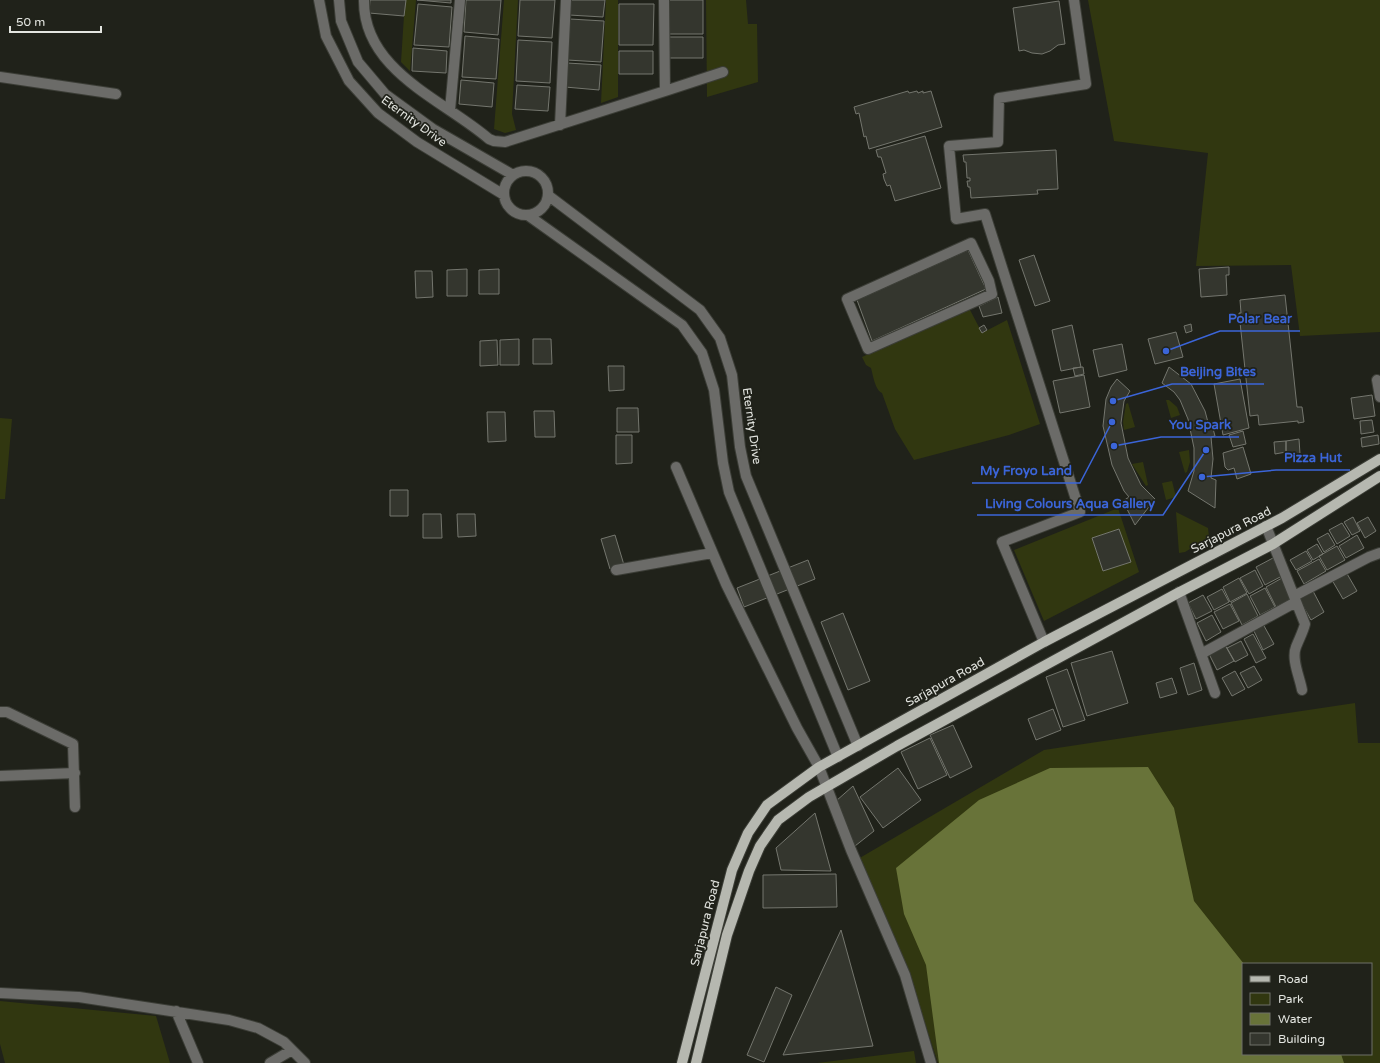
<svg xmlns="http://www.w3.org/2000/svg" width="1380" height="1063" viewBox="0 0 1380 1063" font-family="'Varela Round',sans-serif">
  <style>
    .green { fill: #313710; fill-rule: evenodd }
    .water { fill: #687339 }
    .building { fill: #34362e; stroke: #74766e }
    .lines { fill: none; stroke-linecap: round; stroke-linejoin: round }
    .minor-casing { stroke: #3b3d36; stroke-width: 12 }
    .major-casing { stroke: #3b3d36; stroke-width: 12 }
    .minor { stroke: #6b6b68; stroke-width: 10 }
    .major { stroke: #b6b8b0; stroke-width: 10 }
    .labels { text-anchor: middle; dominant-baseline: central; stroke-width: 3.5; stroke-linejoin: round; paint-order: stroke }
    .street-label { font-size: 12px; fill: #e3e5e0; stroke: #20221a }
    .leader { fill: none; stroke: #3b65d9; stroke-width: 1.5 }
    .callout-dot { fill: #3b65d9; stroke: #20221a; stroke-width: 1.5 }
    .callout-label { font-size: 13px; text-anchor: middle; font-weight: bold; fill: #3b65d9; stroke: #20221a; stroke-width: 3.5; stroke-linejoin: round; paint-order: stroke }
  </style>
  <rect width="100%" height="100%" fill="#20221a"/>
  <path class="green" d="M405,0h11l-6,71 -9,-9z
    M504,0h14l-6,114 4,16 -11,3 -11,-4z
    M606,0h12v97l-17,6z
    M706,0h40l2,24h9l1,58 -51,15z
    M1088,0h292v332l-80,4 -9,-71 -95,1 12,-113 -94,-12z
    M969,308l13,25 25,-13 33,104 -31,11 -95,25 -19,-31 -13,-36c-7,-3 -9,-18 -11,-25l-5,-3 -4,-8z
    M1166,400h3l8,7 3,8 -9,3z
    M1128,403l7,24 -11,3 -1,-8 3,-18z
    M0,418l12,1 -7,80h-5z
    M1189,450l1,12 -3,10 -2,1 -6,-21z
    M1143,462l5,23 -2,1 -14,-22z
    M1172,481l4,16 -10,3 -4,-17z
    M1118,508l21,64 -95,49 -30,-71z
    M1176,512l32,16 1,9 -24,15 -6,1z
    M1355,703l3,40h22v320h-442l-28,-85 -52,-119 186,-109zM1243,964h128v90h-128z
    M0,1001l156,15 14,47h-165l-5,-19z
    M914,1051l2,12h-99z"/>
  <path class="water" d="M1148,767l26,41 20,93 50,63 -1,90h98l3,9h-405l-13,-98 -22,-51 -8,-46 83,-68 71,-32z"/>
  <path class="building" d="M370,0h36l-2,16 -35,-3z
    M417,0h34v3z
    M466,0h35l-3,35 -34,-3z
    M520,0h35l-3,38 -34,-2z
    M570,0h35l-2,17 -34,-2z
    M669,0h34v34h-34z
    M1059,1l6,43 -7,1 -8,6 -8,3 -10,-1 -8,-3 -5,1 -6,-43z
    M418,4l34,3 -3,40 -35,-2z
    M619,4h35l-1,41h-34z
    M570,19l34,2 -3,41 -34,-2z
    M465,36l34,3 -3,40 -34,-2z
    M669,37h34v21h-34z
    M518,40l34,2 -2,41 -34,-2z
    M413,48l34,3 -1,22 -34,-2z
    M619,51h34v23h-34z
    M567,63l34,2 -2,25 -34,-3z
    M461,80l33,3 -2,24 -33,-3z
    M517,85l33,2 -2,24 -33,-2z
    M908,91l1,2 8,-2 1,2 5,-2v2l8,-2 11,36 -73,22 -3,-13 -2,1 -5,-24 -3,1 -2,-7z
    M925,136l16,52 -46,13 -5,-16 -3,1 -3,-7 -1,-5 3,-1 -5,-16h-3l-2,-7z
    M1056,150l2,39 -21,1 1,4 -67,4 -1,-11h-2l-1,-6h3v-3h-3l-1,-16h-2l-1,-7z
    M968,250l18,39 -114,52 -15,-41z
    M1034,255l16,46 -15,5 -16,-46z
    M1229,267v8h-3l1,20 -26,2 -2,-28z
    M467,269v27h-20v-26z
    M499,269v25h-20v-24z
    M415,271h17l1,26 -17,1z
    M1285,295l12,112h5l2,15 -6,1v-2l-39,4 -1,-10 -8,1 -11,-103h2l-1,-13z
    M998,297l4,16 -19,4 -4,-11z
    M1191,324l1,7 -6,2 -2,-7z
    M984,325l3,5 -5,3 -3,-5z
    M1072,325l9,42 -20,4 -9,-41z
    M1176,332l7,25 -28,7 -7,-25z
    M519,339v26h-19v-25z
    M533,339h18l1,25h-19z
    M497,340l1,25 -18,1v-25z
    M1122,344l5,26 -28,7 -6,-27z
    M608,366h16v24l-15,1z
    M1083,367l1,7 -9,2 -2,-8z
    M1169,367l22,17 14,27 4,15 3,-1 3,11 -4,1 2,22 -2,19 5,2 -1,28 -27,-17 6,-20v-23l-6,-29 -8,-19 -6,-8 -12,-9z
    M1084,375l6,32 -30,6 -7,-32z
    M1117,379l13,12 -6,10 -3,22 7,35 13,27 14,14 -20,26 -12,-24 6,-4 -5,-6 -12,-26 -9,-39 3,-27 5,-12z
    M1240,379l9,49 -26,7 -9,-51z
    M1372,395l3,21 -21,3 -3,-21z
    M617,408h21l1,24h-22z
    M534,411h20l1,26h-20z
    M487,412h18l1,29 -18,1z
    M1372,420l2,12 -13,2 -1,-13z
    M1243,431l3,13 -13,3 -4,-12z
    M616,435h16v28l-16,1z
    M1378,435l1,9 -17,3 -1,-9z
    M1299,439l1,15 -14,-2v-11z
    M1286,441v11l-11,2 -1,-12z
    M1243,447l8,27 -14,5 -3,-11 -6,2 -3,-3 -2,-14z
    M390,490h18v26h-18z
    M423,514h18l1,24h-19z
    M457,514h18l1,22 -18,1z
    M1353,517l7,14 -8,4 -8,-13z
    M1368,517l8,14 -11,7 -8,-15z
    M1342,523l8,13 -13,8 -8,-14z
    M1119,529l12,33 -28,9 -11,-33z
    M1328,533l7,12 -11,7 -7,-13z
    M615,535l9,30 -14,4 -9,-30z
    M1357,535l7,13 -18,10 -7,-12z
    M1317,544l6,10 -10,6 -6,-10z
    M1337,546l8,14 -18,10 -8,-14z
    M1306,551l6,10 -16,9 -6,-10z
    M1273,558l9,18 -17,9 -9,-18z
    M1319,559l7,12 -22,13 -7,-13z
    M808,560l7,19 -71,28 -7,-19z
    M1255,570l8,16 -14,8 -9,-16z
    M1346,572l11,19 -14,8 -11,-19z
    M1239,578l8,15 -17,9 -7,-15z
    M1282,578l11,20 -17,9 -10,-20z
    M1265,588l10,19 -15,8 -10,-19z
    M1222,589l7,13 -15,8 -7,-13z
    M1313,591l11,21 -13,8 -12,-21z
    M1247,594l11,22 -16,9 -11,-22z
    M1203,595l9,16 -16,8 -8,-16z
    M1230,604l9,17 -16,8 -9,-17z
    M843,613l27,68 -22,9 -27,-68z
    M1212,615l9,17 -15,9 -9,-18z
    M1263,624l11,20 -11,6 -10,-21z
    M1253,634l13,24 -10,5 -12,-24z
    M1241,641l7,14 -13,7 -8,-14z
    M1225,645l9,16 -17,9 -8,-16z
    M1112,651l16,52 -41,13 -16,-53z
    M1194,663l8,27 -14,5 -8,-27z
    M1254,666l8,14 -14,8 -8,-15z
    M1067,669l18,51 -22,7 -17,-50z
    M1235,671l10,18 -13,7 -10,-18z
    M1172,678l5,15 -17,5 -4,-15z
    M1053,709l8,21 -25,10 -8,-21z
    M953,725l19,42 -22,11 -20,-43z
    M930,738l17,37 -29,14 -17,-37z
    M898,768l23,32 -38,28 -23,-31z
    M853,786l21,45 -19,15 -19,-45z
    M815,813l16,58 -50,-1 -5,-22z
    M836,874l1,33 -74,1v-33z
    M841,930l32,116 -90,9z
    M776,987l16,8 -28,67 -17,-7z"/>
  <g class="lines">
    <g class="minor-casing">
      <path id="minor" d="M319,0l7,36 23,45 29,32 39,29 87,53
        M339,0l2,21 17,41 27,32 48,35 80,46
        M364,0c-1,71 80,100 125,139l5,2 11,1 160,-51 -1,-91
        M0,77l116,17
        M665,91l58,-19
        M450,110l10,-110
        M560,125l6,-125
        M504 193a22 22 0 1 1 44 0a22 22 0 1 1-44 0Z
        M549,196l151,114 20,28 12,37 8,72 6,29 112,270
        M529,216l153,109 20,28 12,37 9,73 6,29 109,265
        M971,243l18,38 3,13 -124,55 -21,-50z
        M1377,380l3,17
        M676,467l50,117 71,144 22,39 32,83 54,125 26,88
        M1266,526l39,98c-2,8 -6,15 -9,23 -5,12 4,31 6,43
        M616,570l96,-17
        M1179,592l36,101
        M1294,596l75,-39 11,-4
        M1044,642l-42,-100 78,-30 -95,-298 -29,5 -7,-73 49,-4 1,-44 87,-14 -12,-84
        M1201,654l95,-52
        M0,712h7l66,32 2,63
        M0,776l75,-3
        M0,993l79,4 150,23 29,8 26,14 21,21
        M176,1011l22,52
        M270,1063l22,-13"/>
    </g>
    <g class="major-casing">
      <path id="major" d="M682,1063l50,-193 16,-37 19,-28 52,-38 225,-125 238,-124 98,-59
        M696,1063l31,-128 22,-64 11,-25 18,-26 31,-23 88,-51 279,-152 97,-50 107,-68"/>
    </g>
    <use href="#minor" class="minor"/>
    <use href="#major" class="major"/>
  </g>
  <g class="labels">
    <g class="street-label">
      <text transform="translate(414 121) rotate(36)">Eternity Drive</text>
      <text transform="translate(752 426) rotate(82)">Eternity Drive</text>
      <text transform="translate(1231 530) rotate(-27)">Sarjapura Road</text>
      <text transform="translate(945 682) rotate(-29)">Sarjapura Road</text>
      <text transform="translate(705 923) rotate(-76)">Sarjapura Road</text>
    </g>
  </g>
  <path class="leader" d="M1166 351L1220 331H1300M1113 401L1172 384H1264M1114 446L1161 437H1239M1202 477L1276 470H1350M1112 422L1080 483H972M1206 450L1163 515H977"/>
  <g class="callout-dot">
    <circle cx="1166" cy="351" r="4"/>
    <circle cx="1113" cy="401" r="4"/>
    <circle cx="1114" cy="446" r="4"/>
    <circle cx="1202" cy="477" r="4"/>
    <circle cx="1112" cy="422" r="4"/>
    <circle cx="1206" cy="450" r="4"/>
  </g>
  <g class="callout-label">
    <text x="1260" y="323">Polar Bear</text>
    <text x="1218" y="376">Beijing Bites</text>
    <text x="1200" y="429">You Spark</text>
    <text x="1313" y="462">Pizza Hut</text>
    <text x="1026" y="475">My Froyo Land</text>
    <text x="1070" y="508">Living Colours Aqua Gallery</text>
  </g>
  <rect x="1242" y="963" width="130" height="92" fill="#20221a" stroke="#6e7069"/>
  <rect x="1250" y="976" width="20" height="6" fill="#b6b8b0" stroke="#6e7069"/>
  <text x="1278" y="983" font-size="12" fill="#e3e5e0">Road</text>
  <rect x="1250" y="993" width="20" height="12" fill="#313710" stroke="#6e7069"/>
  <text x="1278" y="1003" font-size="12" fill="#e3e5e0">Park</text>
  <rect x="1250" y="1013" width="20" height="12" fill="#687339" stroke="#6e7069"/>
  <text x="1278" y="1023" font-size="12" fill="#e3e5e0">Water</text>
  <rect x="1250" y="1033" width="20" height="12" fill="#34362e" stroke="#6e7069"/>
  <text x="1278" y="1043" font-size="12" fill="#e3e5e0">Building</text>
  <path d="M10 26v6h91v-6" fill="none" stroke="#e3e5e0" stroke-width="2"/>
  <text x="16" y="26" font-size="12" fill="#e3e5e0" stroke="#20221a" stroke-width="3" paint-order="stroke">50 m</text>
</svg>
